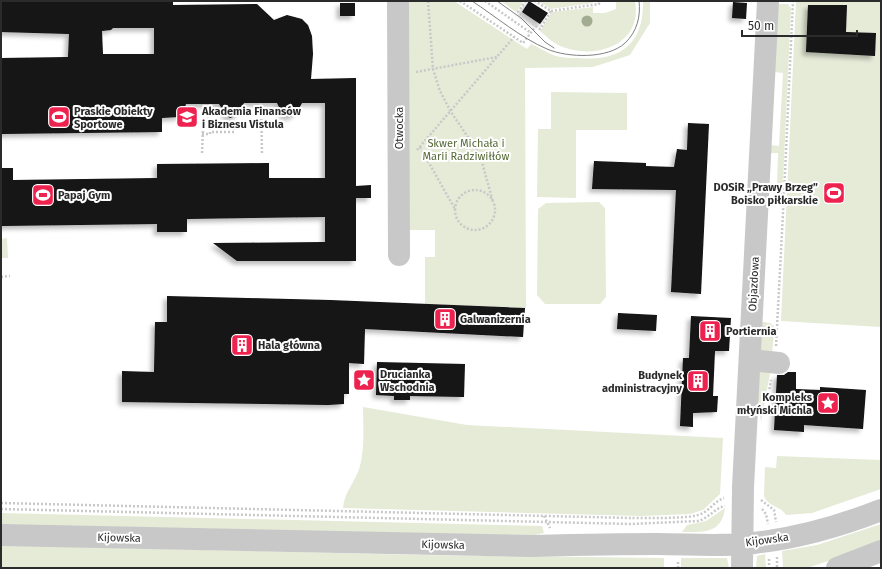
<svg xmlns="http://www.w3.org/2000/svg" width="882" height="569" viewBox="0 0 882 569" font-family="'Fira Sans',sans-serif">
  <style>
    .green { fill: #e5ebd7 }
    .building { fill: #121212; fill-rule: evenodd; filter: url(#shadow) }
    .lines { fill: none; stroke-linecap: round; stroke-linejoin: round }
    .path { stroke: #c8c8c8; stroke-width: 2.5; stroke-dasharray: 2 2; stroke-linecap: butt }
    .minor { stroke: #c8c8c8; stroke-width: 22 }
    .tram { stroke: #808080; stroke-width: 1 }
    .tree { fill: #a2ac91 }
    .labels { text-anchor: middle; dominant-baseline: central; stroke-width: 4; stroke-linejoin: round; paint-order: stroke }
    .poi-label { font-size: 11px; font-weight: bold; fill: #2b2b2b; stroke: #fff; text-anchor: start }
    .street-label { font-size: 11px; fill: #2b2b2b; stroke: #fff }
    .park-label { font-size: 11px; fill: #566937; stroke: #fff }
  </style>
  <defs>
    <filter id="shadow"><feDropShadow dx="-3.5" dy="3.5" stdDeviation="2" flood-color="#0004"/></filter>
  </defs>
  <rect width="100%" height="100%" fill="#fff"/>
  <path class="green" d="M406,1h48l73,48 4,-5c7,3 15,8 22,11 8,3 17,3 25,3 41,4 66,-13 65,-57h7v22l-20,32 -37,12 -68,1 1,240 -101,-4v-47h10v-27h-27z
    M501,1h23l-8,11z
    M538,1h55v2l-42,6z
    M616,1h19c8,43 -38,59 -72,46 -9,-3 -16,-10 -23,-16l12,-19 41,-5v6h12l11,-4z
    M796,1h85v326l-100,-6z
    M775,4h13l3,4 -8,174 -6,4 1,-33h-9l1,-8 9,1 4,-73 -9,-1z
    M551,92l76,1v37h-51v68l-39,-1 1,-68h13z
    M599,202l6,6 1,89 -6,7h-55l-8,-9 1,-86 8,-6z
    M7,238l1,20h-7v-19z
    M763,322l7,1 4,3 -2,32 -14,-7 2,-28z
    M771,368l-10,54 -4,-32 3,-21z
    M363,407l104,18 256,13 -3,56 -17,16 -13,4 -49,2 -298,-8c1,-16 13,-27 17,-42 5,-19 3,-40 3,-59z
    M777,456l104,4v29l-69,24 -26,2c-5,-9 -18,-8 -22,-19l1,-29 11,1z
    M725,508c-3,26 -22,24 -43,24l5,-7 19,-4z
    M1,513l541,13 2,7 -19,4 -524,-12z
    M881,524v16l-37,16 -37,12h-24l-1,-17 35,-6z
    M1,545l416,10 247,3v10h-663z
    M765,554l1,14h-10l1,-12z
    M681,558h46l2,10h-48z"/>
  <path class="building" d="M1,1h172v4l84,-1 17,16 13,-5 15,4 6,6 4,11 1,18 -2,25 45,-1v108l15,-1v13h-15v63h-119l-24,-18 112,-1v-25l-138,2v13h-30v-8l-156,2v-58h12v12l144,-2v-14l112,-1v15h56v-75h-23l-6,11 -6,3 -7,-2 -6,-12h-33l-6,12 -8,3 -4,-3 -7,-11h-33l-3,9 -5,4 -16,1v14l-161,2v-76l67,-1 1,-23 -68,-2zM113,28h41v26h-51l-1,-23 9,-1z
    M529,1l19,12 -8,11 -18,-12z
    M733,2l14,1 -1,16 -14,-1z
    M340,3h15v13h-15z
    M808,5h39l-1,27 30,1 -1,23 -69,-4z
    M688,123l21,1 -8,170 -30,-2 5,-102 -84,-1 2,-28 52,2v3l28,1 3,-18 10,1z
    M167,296l163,4 195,8 -2,29 -158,-8 -1,35 -15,-1v31h-5v10l-16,1 -206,-3v-31l32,1 1,-50h12z
    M618,313l39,2 -1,16 -39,-2z
    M691,316l40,2 -2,33h-14l-2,45h5l-1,16 -24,1v14l-13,-1 3,-68h6z
    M377,362l88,2 -1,33 -54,-1v4h-16v-4l-18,-1z
    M788,372h8v17l24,1v-3l46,3 -3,39 -59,-4v7l-30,-2 3,-55h7z"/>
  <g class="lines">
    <path class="path" d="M428,1l5,68 7,22 11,21 29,43 13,47
      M460,1l54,36
      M485,1l46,32
      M526,1l-8,11 22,17 11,-18 -16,-10
      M551,11l48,-7v-3
      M416,72l81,-15
      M261,103l1,50
      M202,134h8v-2h24v-4h-23v-9h-8
      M420,147l35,62
      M417,150l97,-113 9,6 13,-17
      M202,153l2,-49
      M455 210a20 20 0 1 1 40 0a20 20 0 1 1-40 0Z
      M776,194h8l9,-193
      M1,277l9,-1
      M776,346l8,-152
      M768,397l3,-17
      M761,500l13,10 2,12
      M1,503l630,15c14,0 60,1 70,-4 9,-4 14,-13 23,-16
      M1,509l630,15 67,-3c11,-3 17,-13 27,-15
      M762,509l4,5 2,10
      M544,516l6,12
      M777,557v11
      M769,559v9
      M678,568v-6"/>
    <path class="minor" d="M398,1l1,254
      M750,360l29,3
      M1,535l528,11c43,-1 85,-2 128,-2 33,0 65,3 97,-1 44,-5 86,-17 127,-33
      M742,568l1,-81 25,-486
      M837,568l44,-17"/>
    <path class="tram" d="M472,1c23,15 49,37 75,48 21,9 61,10 78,-6 12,-11 16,-27 14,-42
      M497,1l24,17 24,24 9,6"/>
  </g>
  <circle class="tree" cx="587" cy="21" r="5.5"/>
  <defs>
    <g id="stadium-square" transform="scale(1.15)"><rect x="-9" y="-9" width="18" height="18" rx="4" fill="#ee224f" stroke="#fff"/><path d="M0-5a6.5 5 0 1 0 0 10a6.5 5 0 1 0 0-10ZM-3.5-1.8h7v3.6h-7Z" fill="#fff"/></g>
    <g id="university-square" transform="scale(1.15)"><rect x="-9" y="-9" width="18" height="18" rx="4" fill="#ee224f" stroke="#fff"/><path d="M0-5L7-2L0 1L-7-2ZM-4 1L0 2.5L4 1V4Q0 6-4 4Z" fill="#fff"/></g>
    <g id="building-square" transform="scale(1.15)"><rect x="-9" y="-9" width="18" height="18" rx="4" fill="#ee224f" stroke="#fff"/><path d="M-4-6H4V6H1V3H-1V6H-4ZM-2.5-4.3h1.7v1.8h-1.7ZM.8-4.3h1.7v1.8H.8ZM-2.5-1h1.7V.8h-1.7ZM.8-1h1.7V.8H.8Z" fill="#fff"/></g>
    <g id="sight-square" transform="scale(1.15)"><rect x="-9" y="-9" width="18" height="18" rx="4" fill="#ee224f" stroke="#fff"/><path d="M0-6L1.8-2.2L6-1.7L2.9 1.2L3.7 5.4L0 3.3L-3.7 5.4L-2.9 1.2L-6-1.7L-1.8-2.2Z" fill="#fff"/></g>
  </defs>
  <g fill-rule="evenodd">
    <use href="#stadium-square" x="59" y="117"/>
    <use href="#university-square" x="187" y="117"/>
    <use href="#stadium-square" x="834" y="193"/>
    <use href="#stadium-square" x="43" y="195"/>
    <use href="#building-square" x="445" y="319"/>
    <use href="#building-square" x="710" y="331"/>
    <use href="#building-square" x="242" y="345"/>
    <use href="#sight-square" x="364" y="380"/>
    <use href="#building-square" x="698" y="381"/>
    <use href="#sight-square" x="828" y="403"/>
  </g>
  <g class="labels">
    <g class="poi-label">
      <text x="74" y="111">Praskie Obiekty<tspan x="74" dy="13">Sportowe</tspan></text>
      <text x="202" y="111">Akademia Finansów<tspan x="202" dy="13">i Biznesu Vistula</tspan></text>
      <text x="818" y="187" text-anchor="end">DOSiR „Prawy Brzeg”<tspan x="818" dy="13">Boisko piłkarskie</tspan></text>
      <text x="58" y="195">Papaj Gym</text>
      <text x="460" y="319">Galwanizernia</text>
      <text x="726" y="331">Portiernia</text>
      <text x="258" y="345">Hala główna</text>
      <text x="380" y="374">Drucianka<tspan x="380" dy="13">Wschodnia</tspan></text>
      <text x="682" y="375" text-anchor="end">Budynek<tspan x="682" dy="13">administracyjny</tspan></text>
      <text x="812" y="397" text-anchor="end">Kompleks<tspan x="812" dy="13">młyński Michla</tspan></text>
    </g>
    <g class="street-label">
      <text transform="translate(399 128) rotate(-90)">Otwocka</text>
      <text transform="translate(754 284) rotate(-87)">Objazdowa</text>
      <text transform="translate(119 538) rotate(1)">Kijowska</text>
      <text transform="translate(767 540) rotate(-8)">Kijowska</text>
      <text transform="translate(443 545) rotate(1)">Kijowska</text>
    </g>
    <g class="park-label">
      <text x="466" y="143">Skwer Michała i<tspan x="466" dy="13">Marii Radziwiłłów</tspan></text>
    </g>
  </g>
  <rect width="882" height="569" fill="none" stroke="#2b2b2b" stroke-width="4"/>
  <path d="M742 30v6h115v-6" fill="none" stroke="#2b2b2b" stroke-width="2"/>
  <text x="748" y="30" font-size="12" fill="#2b2b2b" stroke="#ffffff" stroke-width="3" paint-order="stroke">50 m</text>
</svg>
